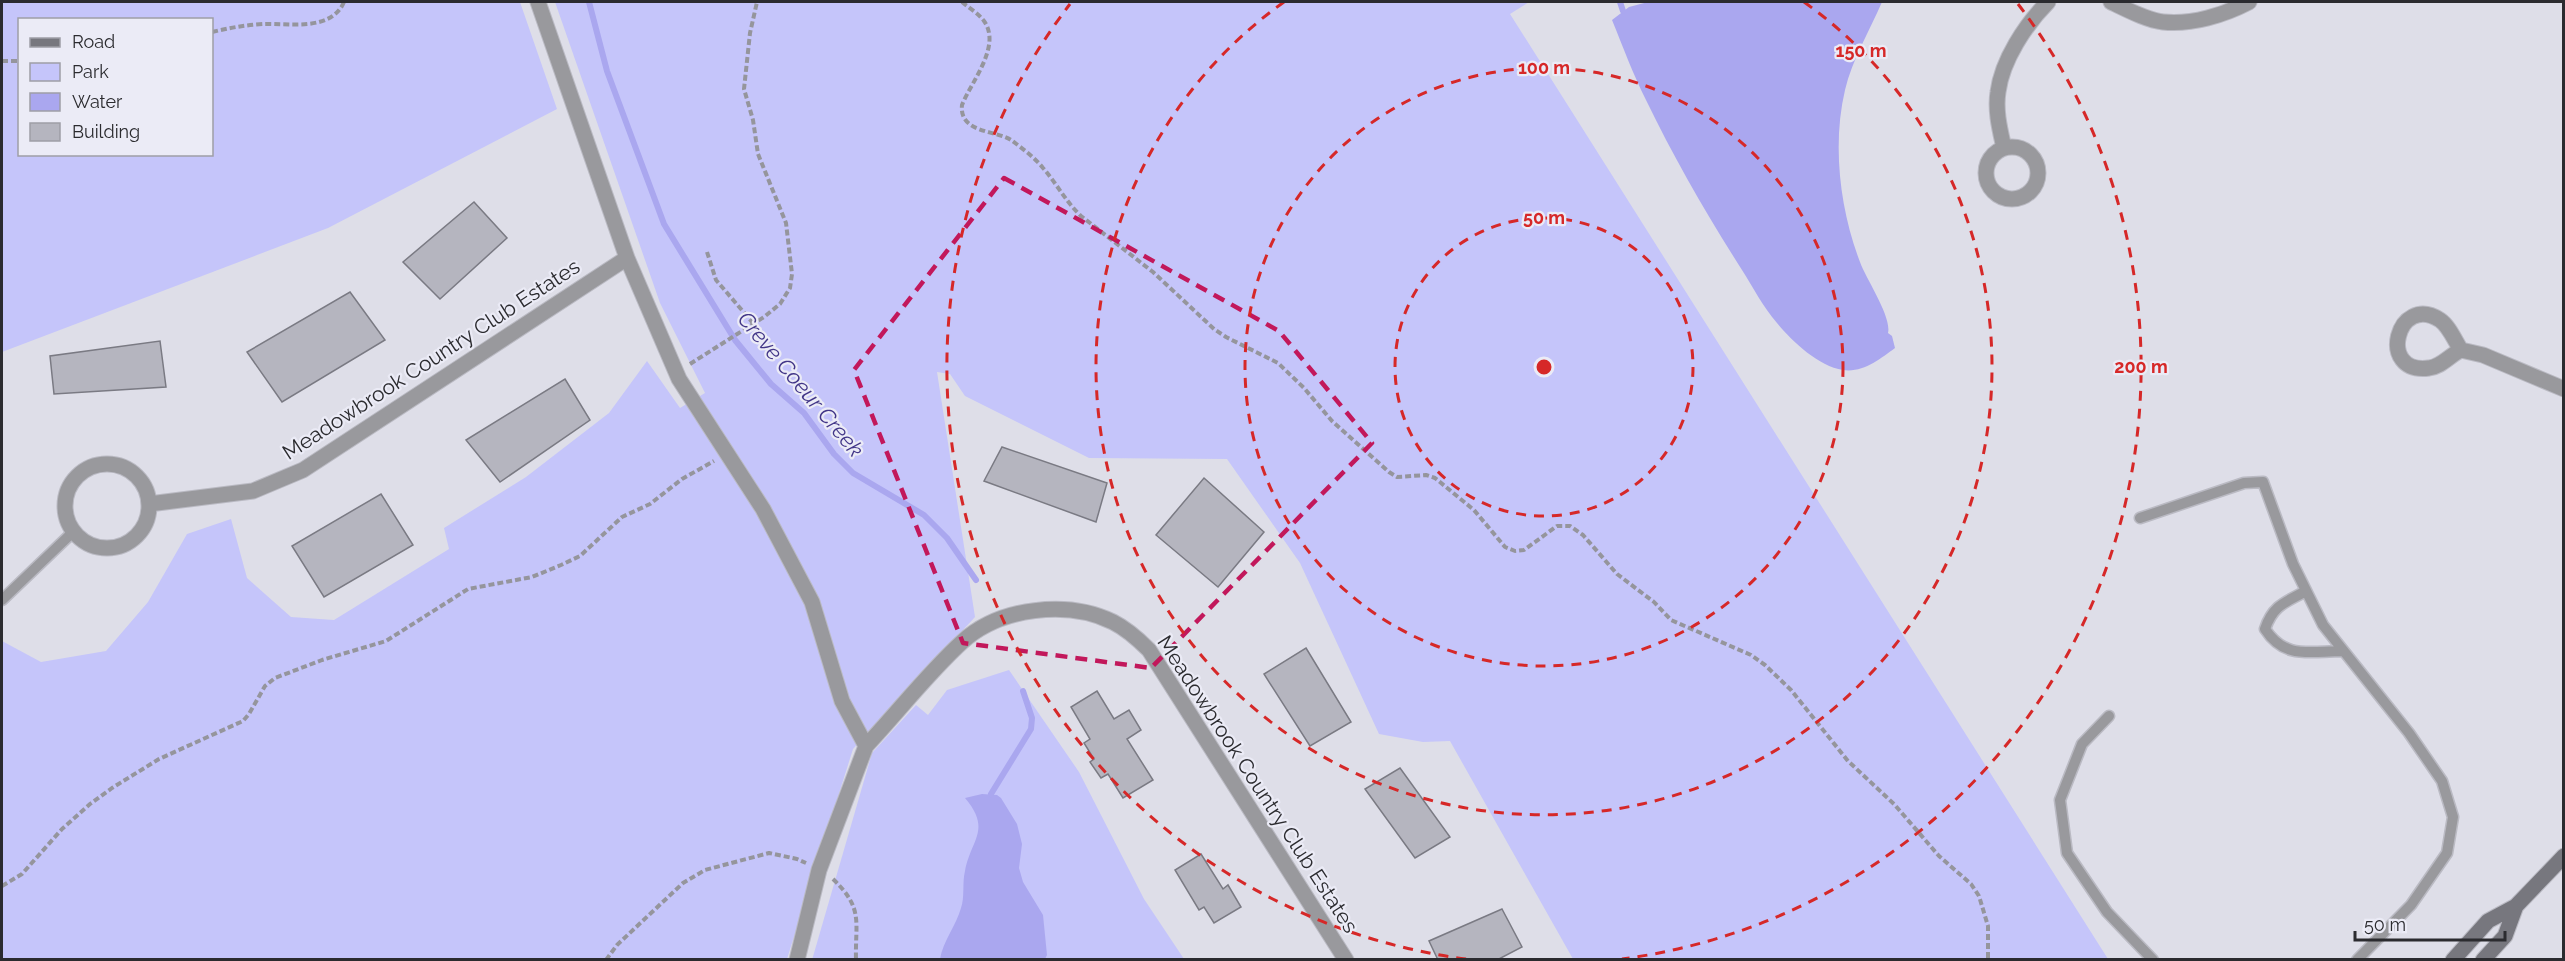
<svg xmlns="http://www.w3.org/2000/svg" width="2565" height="961" viewBox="0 0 2565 961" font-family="Raleway,sans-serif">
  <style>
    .green { fill: #c5c5fa; fill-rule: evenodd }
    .water { fill: #aaa7ef }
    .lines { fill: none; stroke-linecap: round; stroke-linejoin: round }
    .stream { stroke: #aaa7ef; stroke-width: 6 }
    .building { fill: #b5b5bf; stroke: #7a7a83; stroke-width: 1.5 }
    .lane-casing { stroke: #babac3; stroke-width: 13 }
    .street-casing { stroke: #babac3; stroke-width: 17 }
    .secondary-casing { stroke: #babac3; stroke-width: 17 }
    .path { stroke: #95959c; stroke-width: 4; stroke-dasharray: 6 3; stroke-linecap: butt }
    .lane { stroke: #99999d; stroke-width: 10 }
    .street { stroke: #99999d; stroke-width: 15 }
    .secondary { stroke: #77777e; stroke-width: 15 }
    .marked { fill: none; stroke: #c2185b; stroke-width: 4.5; stroke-dasharray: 12 8; stroke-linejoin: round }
    .ring { fill: none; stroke: #d62828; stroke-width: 3; stroke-dasharray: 10 8 }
    .labels { text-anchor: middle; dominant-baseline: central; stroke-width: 4.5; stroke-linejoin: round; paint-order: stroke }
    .street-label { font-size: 21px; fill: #2b2b2f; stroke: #ebebf6 }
    .water-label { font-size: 22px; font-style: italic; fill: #423688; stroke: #ebebf6 }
    .centre { fill: #d62828; stroke: #ebebf6; stroke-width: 3 }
    .ring-label { font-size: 18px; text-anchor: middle; font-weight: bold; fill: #d62828; stroke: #ebebf6; stroke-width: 4.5; stroke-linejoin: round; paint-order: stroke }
  </style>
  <rect width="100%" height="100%" fill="#dedee8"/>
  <path class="green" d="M2,2h518l37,107 -229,119 -326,124zM20,20h192v134h-192z
    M555,2h974l-19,12 598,945h-535l-123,-218 -27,1 -44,-8 -79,-171 -73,-104 -138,-1 -124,-62 -15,-22 -13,-2 38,245 -122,132 -66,210h-785v-318l39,21 65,-11 42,-49 39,-68 44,-15 16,59 44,39 43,3 115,-71 -5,-21 82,-51 83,-64 38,-52 33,47 25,-15 -45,-90z
    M1009,670l70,102 65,127 40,60 -372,1 60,-207 44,-48 12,10 19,-25z"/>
  <path class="water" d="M1648,2h234c-12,28 -30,58 -37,88 -13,55 -5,120 15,172 6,17 32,55 28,71l4,3 3,12c-15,11 -32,25 -52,22 -25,-4 -51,-29 -66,-47 -14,-16 -24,-36 -35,-53 -35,-55 -68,-112 -96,-170 -13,-26 -23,-53 -34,-80l17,-13z
    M982,794l15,1 4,3 16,26 5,20 -3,24 4,14 20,33 4,40 -2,4h-105c3,-18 16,-33 21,-51 4,-11 1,-25 4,-37 6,-32 27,-41 0,-73z"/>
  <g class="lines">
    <path class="stream" d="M589,2l18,69 57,153 71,116 36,44 33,29 30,41 19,19 71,42 23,23 29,42
      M1620,2l3,9
      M991,794l40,-65 1,-11 -9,-27"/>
  </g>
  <path class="building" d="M474,202l33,36 -67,61 -37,-37z
    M350,292l35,48 -103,62 -35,-50z
    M160,341l6,46 -112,7 -4,-38z
    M565,379l25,41 -90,62 -34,-42z
    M1002,447l105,36 -11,39 -112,-41z
    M1204,478l60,54 -46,55 -62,-52z
    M381,494l32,51 -89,52 -32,-51z
    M1306,648l45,74 -41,24 -46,-72z
    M1097,691l17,28 15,-9 12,20 -14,9 26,41 -30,18 -15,-24 -7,4 -11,-16 4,-3 -10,-16 6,-4 -19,-32z
    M1400,768l50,69 -35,21 -50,-69z
    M1201,854l22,35 5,-4 13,22 -27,16 -10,-16 -5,3 -24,-40z
    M1502,909l20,38 -25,13h-59l-9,-19z"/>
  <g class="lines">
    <g class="lane-casing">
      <path id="lane" d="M2140,518l104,-35 19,-1 30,82 30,61 86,108 33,48 11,36 -6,36 -36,52 -54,55
        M2306,591c-20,11 -33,14 -41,38 20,31 45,22 77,22
        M2,600l71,-68
        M2109,716l-27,28 -22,56 7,53 40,59 46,48"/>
    </g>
    <g class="street-casing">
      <path id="street" d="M538,2l89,256 52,121 84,130 49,93 30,99 24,45 -47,124 -22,90
        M2111,2c15,7 35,18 52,20 29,3 61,-7 86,-20
        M1986 173a26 26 0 1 1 52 0a26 26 0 1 1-52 0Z
        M2004,148c-4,-18 -9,-37 -6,-56 4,-32 28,-68 50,-90
        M2461,350c-6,-9 -12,-24 -21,-30 -43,-28 -64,55 -11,48 12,-1 21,-13 32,-18l22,5 81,34
        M65 506a42 42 0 1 1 84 0a42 42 0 1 1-84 0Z
        M149,504l104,-13 50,-21 324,-212
        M866,746c32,-34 62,-73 96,-104 38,-35 106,-42 151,-20 14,7 25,17 36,28l197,310"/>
    </g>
    <g class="secondary-casing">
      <path id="secondary" d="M2453,960l35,-39 28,-15 48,-50
        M2483,960l22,-24 11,-30"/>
    </g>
    <path class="path" d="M962,2c7,6 16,11 22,19 18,25 -13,61 -22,84 -3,28 33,25 49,35 11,8 23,17 32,28 14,16 23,34 38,48l72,56 61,57 12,8 52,26 26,25 28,33 57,51 8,5 29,-2 9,3 39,32 31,37 10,4 9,-1 33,-24h13l13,9 34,39 37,28 17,18 80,35 14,10 26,25 57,71 46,43 45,52 32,28 8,12 9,30v34
      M212,32c17,-4 33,-7 51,-8 26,-1 68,8 81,-22
      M2,61h18
      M707,252l9,28 37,43
      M690,364l74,-47 16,-13 10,-16 2,-14 -6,-51 -28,-69 -5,-34 -9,-31 6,-56 7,-31
      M833,879c31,30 22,42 23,81
      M2,886l20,-12 40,-45 28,-25 22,-16 47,-29 84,-38 6,-7 16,-28 10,-8 47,-18 64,-19 82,-52 64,-12 29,-12 19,-9 42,-39 28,-13 32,-25 32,-18
      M606,960l11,-15 66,-62 22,-13 64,-17 28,6 9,4"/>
    <use href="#lane" class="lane"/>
    <use href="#street" class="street"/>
    <use href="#secondary" class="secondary"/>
  </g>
  <path class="marked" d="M1004,178l275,153 93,112 -221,225 -188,-25 -109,-273z"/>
  <g class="ring">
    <circle cx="1544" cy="367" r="149"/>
    <circle cx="1544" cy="367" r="299"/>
    <path d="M1804 2A448 448 0 1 1 1284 2"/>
    <path d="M1466 959A597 597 0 0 1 1070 4M2018 4A597 597 0 0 1 1622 959"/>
  </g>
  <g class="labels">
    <g class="street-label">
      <text transform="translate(431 359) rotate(-33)">Meadowbrook Country Club Estates</text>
      <text transform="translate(1258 784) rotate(57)">Meadowbrook Country Club Estates</text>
    </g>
    <g class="water-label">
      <text transform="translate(801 384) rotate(50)">Creve Coeur Creek</text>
    </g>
  </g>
  <circle cx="1544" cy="367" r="9" class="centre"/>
  <g class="ring-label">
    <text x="1861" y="57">150 m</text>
    <text x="1544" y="74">100 m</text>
    <text x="1544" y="224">50 m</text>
    <text x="2141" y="373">200 m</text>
  </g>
  <rect width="2565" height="961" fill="none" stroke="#2b2b2f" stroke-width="6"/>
  <rect x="18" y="18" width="195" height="138" fill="#ebebf6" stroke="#9e9ea6" stroke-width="1.5"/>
  <rect x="30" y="38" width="30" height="9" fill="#77777e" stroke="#9e9ea6" stroke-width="1.5"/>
  <text x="72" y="48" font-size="18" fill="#2b2b2f">Road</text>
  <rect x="30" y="63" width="30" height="18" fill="#c5c5fa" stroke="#9e9ea6" stroke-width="1.5"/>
  <text x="72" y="78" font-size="18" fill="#2b2b2f">Park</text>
  <rect x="30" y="93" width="30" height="18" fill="#aaa7ef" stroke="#9e9ea6" stroke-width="1.5"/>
  <text x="72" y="108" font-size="18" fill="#2b2b2f">Water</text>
  <rect x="30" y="123" width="30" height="18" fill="#b5b5bf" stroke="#9e9ea6" stroke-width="1.5"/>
  <text x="72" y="138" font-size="18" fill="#2b2b2f">Building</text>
  <path d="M2355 931v9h150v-9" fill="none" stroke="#2b2b2f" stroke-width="3"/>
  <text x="2364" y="931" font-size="18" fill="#2b2b2f" stroke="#ebebf6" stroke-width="4.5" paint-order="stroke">50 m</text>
</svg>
